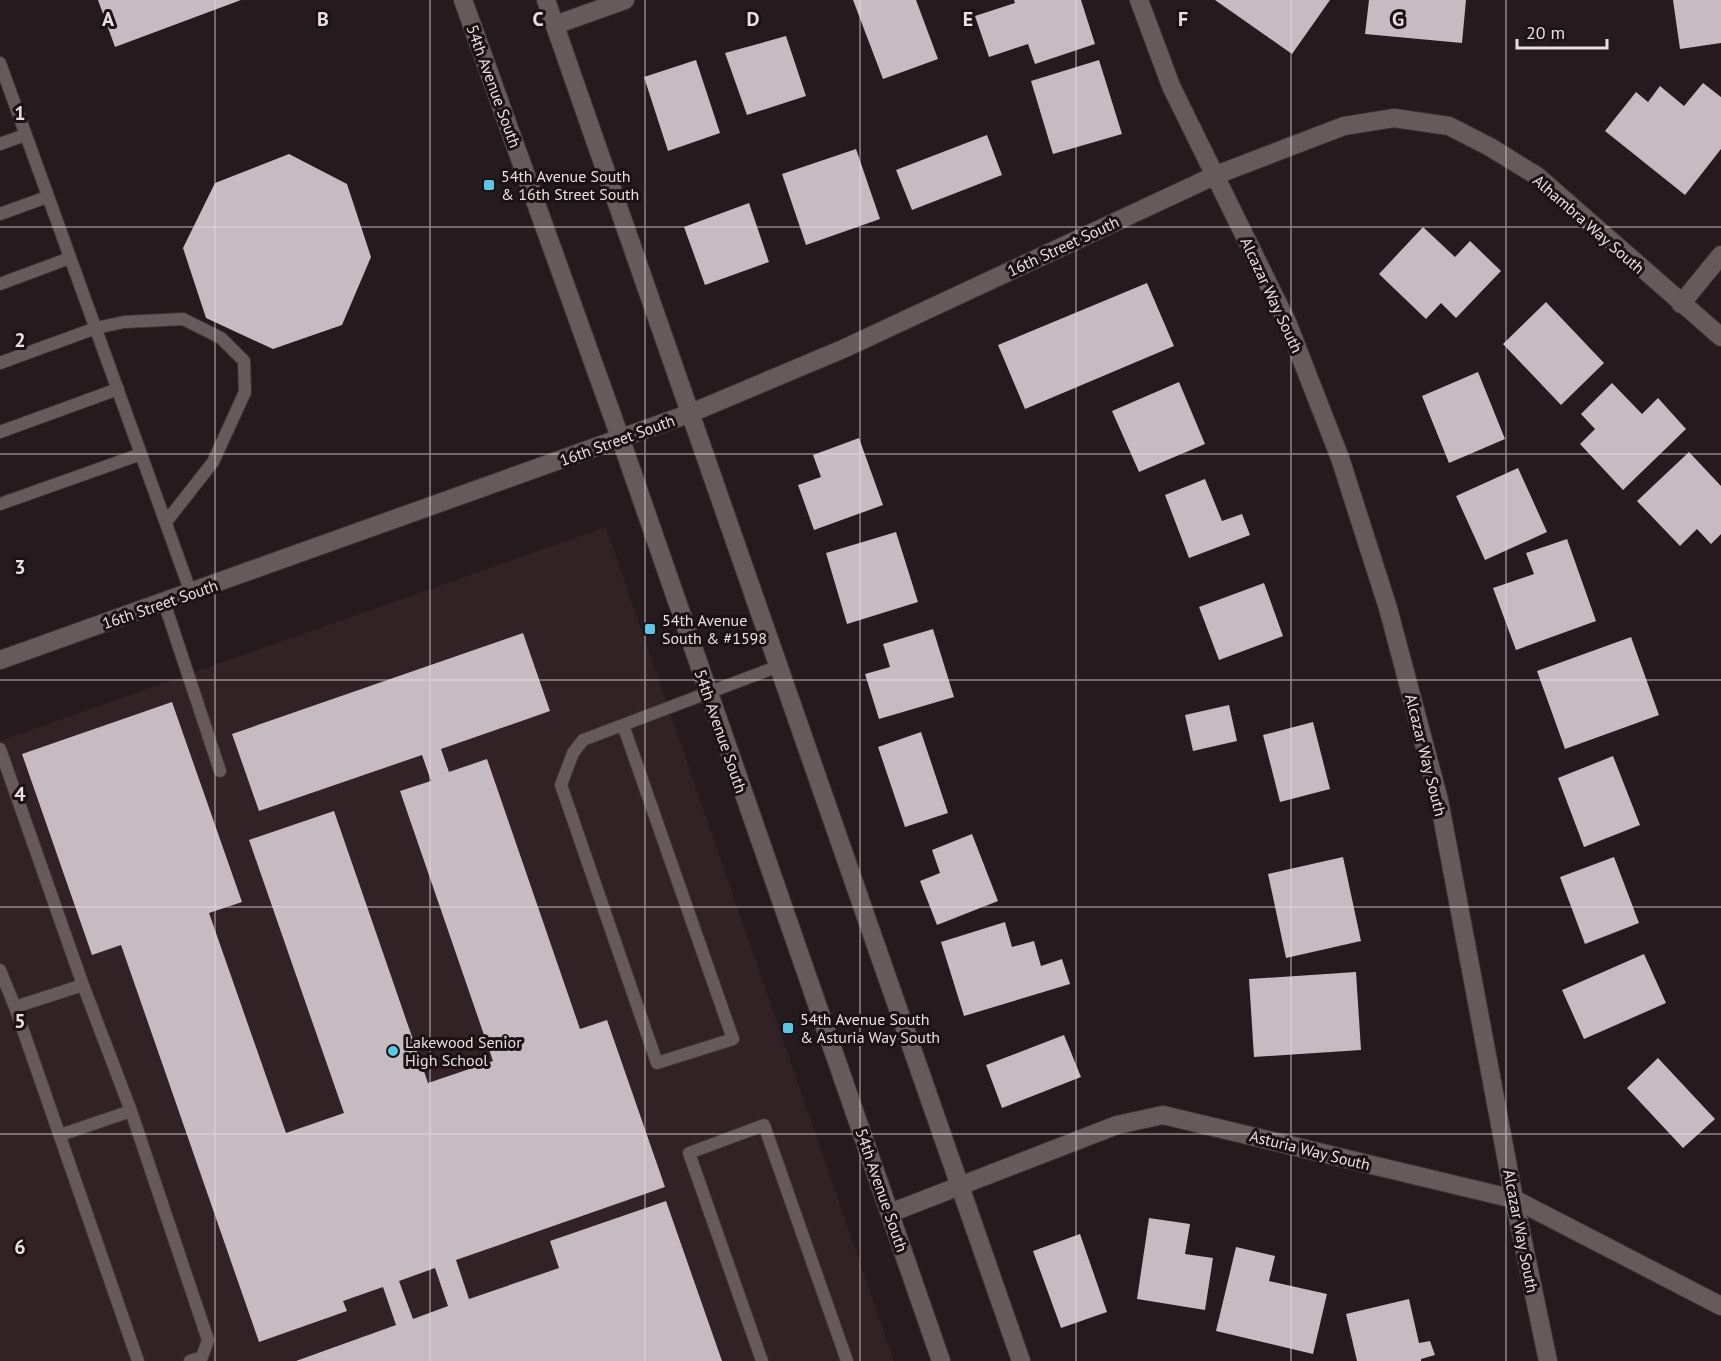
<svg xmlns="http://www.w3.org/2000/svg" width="1721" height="1361" viewBox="0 0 1721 1361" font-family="'PT Sans',sans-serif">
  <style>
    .built { fill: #322125 }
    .building { fill: #c7bbc3; fill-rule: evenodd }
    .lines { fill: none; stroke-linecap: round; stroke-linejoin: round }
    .lane-casing { stroke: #3e3537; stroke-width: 14 }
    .street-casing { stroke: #3e3537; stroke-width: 20 }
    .secondary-casing { stroke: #3e3537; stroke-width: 20 }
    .lane { stroke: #675a5c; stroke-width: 12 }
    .street { stroke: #675a5c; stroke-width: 18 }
    .secondary { stroke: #675a5c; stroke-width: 18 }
    .grid { fill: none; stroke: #e7dfe1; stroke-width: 1.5; stroke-opacity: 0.55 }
    .poi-dot { fill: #59c8e5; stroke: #1c1114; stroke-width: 2 }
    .labels { text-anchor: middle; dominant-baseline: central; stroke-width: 6; stroke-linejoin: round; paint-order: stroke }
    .street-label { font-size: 16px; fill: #e7dfe1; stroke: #1c1114 }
    .poi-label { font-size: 16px; fill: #e7dfe1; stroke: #1c1114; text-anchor: start }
    .grid-label { font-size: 20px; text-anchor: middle; font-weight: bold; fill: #e7dfe1; stroke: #1c1114; stroke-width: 6; stroke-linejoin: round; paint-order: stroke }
  </style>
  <rect width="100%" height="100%" fill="#251a1d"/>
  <path class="built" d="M606,527l288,834h-894v-620z"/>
  <path class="building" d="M98,0h143l-126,47z
    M853,0h63l22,59 -55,20z
    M1014,0h67l14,44 -60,20 -7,-20 -39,13 -14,-41 40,-13z
    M1215,0h115l-38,54z
    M1369,0h97l-4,43 -97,-9z
    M1673,0h48v43l-41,6z
    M786,36l20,60 -59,19 -22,-62z
    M696,60l24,73 -52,18 -24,-74z
    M1099,60l23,74 -69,20 -22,-73z
    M1703,83l18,14v52l-36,46 -80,-64 31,-39 12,10 12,-16 24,20z
    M987,135l15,40 -90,35 -16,-40z
    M856,149l24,70 -74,26 -24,-71z
    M289,154l58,30 24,73 -29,68 -69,24 -67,-31 -23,-70 32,-65z
    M749,203l20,59 -64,23 -21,-58z
    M1423,227l32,30 15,-16 31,30 -45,47 -15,-15 -15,16 -47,-45z
    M1147,283l27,63 -149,63 -27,-64z
    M1546,302l58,61 -43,42 -58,-61z
    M1478,372l27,67 -56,24 -27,-67z
    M1179,382l26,62 -66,28 -27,-61z
    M1612,383l30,31 16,-16 28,31 -63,61 -43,-46 15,-15 -14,-15z
    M859,438l24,67 -69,25 -16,-45 23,-8 -8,-22z
    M1689,452l32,34v48l-10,10 -14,-15 -17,17 -43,-45z
    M1518,468l29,64 -62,28 -29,-64z
    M1205,479l17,42 20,-7 8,21 -61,23 -24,-63z
    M896,532l22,70 -71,22 -21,-71z
    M1567,539l29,82 -80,29 -23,-62 41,-14 -8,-21z
    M1264,583l19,53 -64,24 -20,-53z
    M933,629l21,68 -75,22 -14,-45 25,-7 -7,-23z
    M523,633l27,78 -109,38 8,23 38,-13 93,270 27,-9 58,167 -209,73 13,39 90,-31 -9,-27 116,-40 56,160h-426l100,-36 -13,-38 -40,14 4,10 -88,31 -138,-397 -29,10 -70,-201 150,-52 70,200 -33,11 77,220 58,-20 -95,-273 85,-29 94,272 65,-22 -93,-270 31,-10 -9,-26 -163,56 -27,-77zM435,1268l13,38 -35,13 -14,-38z
    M1631,637l28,78 -94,34 -28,-78z
    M1229,705l8,36 -44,10 -8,-36z
    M1313,722l17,67 -50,13 -17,-67z
    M921,732l27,81 -43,14 -27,-80z
    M1613,756l27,69 -56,22 -26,-69z
    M972,834l26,67 -61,24 -17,-44 20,-8 -8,-23z
    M1343,857l18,84 -75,17 -18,-84z
    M1614,857l25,66 -54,21 -25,-67z
    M1005,922l7,25 22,-6 7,25 21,-7 8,25 -106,32 -23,-74z
    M1644,954l22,49 -82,36 -22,-49z
    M1356,972l5,78 -107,7 -5,-78z
    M1064,1035l17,42 -79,31 -16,-43z
    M1658,1058l57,61 -32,29 -56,-60z
    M1149,1218l41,6 -5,30 28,4 -8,52 -68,-11z
    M1080,1234l27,78 -46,16 -28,-77z
    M1236,1247l39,9 -6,25 58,13 -14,60 -97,-23z
    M1409,1299l10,44 11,-2 5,14 -14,4v2h-64l-11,-47z"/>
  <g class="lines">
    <g class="lane-casing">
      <path id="lane" d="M0,63l191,530
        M0,144l25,-9
        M0,214l47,-17
        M0,284l70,-26
        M0,363l96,-35 28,-6 59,-3 38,19 23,23 1,31 -32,70 -47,60
        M0,432l118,-43
        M0,504l141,-50
        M164,602l56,169
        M623,725l110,314 -76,24 -96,-278 12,-32 10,-13 196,-74
        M0,749l83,236 -68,22 -15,-37
        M83,985l48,126 77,229 -6,17 -12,4
        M15,1007l123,354
        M60,1135l71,-24
        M762,1361l-73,-208 75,-28 83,236"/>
    </g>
    <g class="street-casing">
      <path id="street" d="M1139,0l32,86 116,236 53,136 48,150 51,192 75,399 34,162
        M555,25l70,-25
        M1681,304l40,-49
        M691,413l152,-64 373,-174 128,-49 50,-8 55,8 41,21 47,29 184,161
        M890,1213l227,-88 46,-10 351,84 207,107"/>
    </g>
    <g class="secondary-casing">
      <path id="secondary" d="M463,0l158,440 320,921
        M546,0l475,1361
        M0,660l691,-247"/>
    </g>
    <use href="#lane" class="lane"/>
    <use href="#street" class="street"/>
    <use href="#secondary" class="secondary"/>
  </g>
  <path class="grid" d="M215,0v1361M430,0v1361M645,0v1361M860,0v1361M1076,0v1361M1291,0v1361M1506,0v1361M0,227h1721M0,454h1721M0,680h1721M0,907h1721M0,1134h1721"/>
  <g class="poi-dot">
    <rect x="483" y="179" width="12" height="12" rx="3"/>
    <rect x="644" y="623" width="12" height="12" rx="3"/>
    <rect x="782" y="1022" width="12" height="12" rx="3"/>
    <circle cx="393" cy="1051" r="6"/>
  </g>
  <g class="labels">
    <g class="street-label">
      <text transform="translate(494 86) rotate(70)">54th Avenue South</text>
      <text transform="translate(1589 224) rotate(41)">Alhambra Way South</text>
      <text transform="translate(1063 246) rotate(-25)">16th Street South</text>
      <text transform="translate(1272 295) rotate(65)">Alcazar Way South</text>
      <text transform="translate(617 440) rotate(-20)">16th Street South</text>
      <text transform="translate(160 604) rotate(-19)">16th Street South</text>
      <text transform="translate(721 731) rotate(71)">54th Avenue South</text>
      <text transform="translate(1426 755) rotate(76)">Alcazar Way South</text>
      <text transform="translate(1310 1150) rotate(14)">Asturia Way South</text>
      <text transform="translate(882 1190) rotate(71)">54th Avenue South</text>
      <text transform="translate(1521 1231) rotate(79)">Alcazar Way South</text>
    </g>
    <g class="poi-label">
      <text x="501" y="176">54th Avenue South<tspan x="501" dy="18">&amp; 16th Street South</tspan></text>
      <text x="662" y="620">54th Avenue<tspan x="662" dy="18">South &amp; #1598</tspan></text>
      <text x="800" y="1019">54th Avenue South<tspan x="800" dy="18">&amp; Asturia Way South</tspan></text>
      <text x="405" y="1042">Lakewood Senior<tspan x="405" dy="18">High School</tspan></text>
    </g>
  </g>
  <g class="grid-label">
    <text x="108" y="26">A</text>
    <text x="323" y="26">B</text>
    <text x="538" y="26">C</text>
    <text x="753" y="26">D</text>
    <text x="968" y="26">E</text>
    <text x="1183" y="26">F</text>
    <text x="1398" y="26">G</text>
    <text x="20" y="120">1</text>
    <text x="20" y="347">2</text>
    <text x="20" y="574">3</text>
    <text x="20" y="801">4</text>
    <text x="20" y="1028">5</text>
    <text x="20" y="1254">6</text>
  </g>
  <path d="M1517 39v9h90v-9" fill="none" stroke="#e7dfe1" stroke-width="3"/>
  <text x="1526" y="39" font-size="18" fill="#e7dfe1" stroke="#1c1114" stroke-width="4.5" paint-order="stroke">20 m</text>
</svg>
